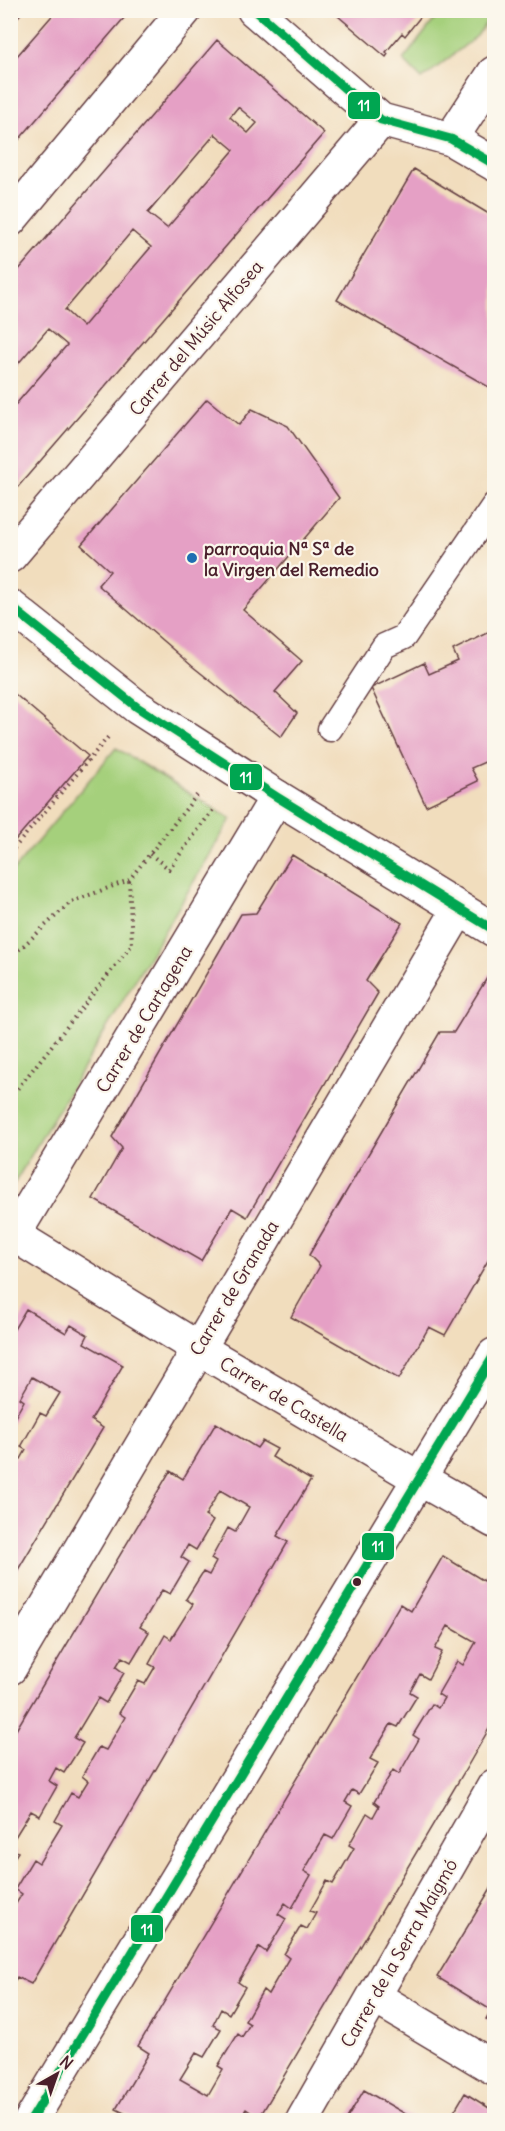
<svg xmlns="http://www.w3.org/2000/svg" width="505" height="2131" viewBox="0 0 505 2131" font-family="Delius,sans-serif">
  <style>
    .green { fill: #a5d07c; stroke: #787854; stroke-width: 1.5 }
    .building { fill: #e5a0c5; fill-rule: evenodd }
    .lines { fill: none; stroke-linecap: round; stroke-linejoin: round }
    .service-casing { stroke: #633c41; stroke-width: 27 }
    .minor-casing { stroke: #633c41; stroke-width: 36 }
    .tertiary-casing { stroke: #633c41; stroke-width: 36 }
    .path { stroke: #633c41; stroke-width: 4; stroke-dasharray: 1.5 4.5; stroke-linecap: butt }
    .service { stroke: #fff; stroke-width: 24 }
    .minor { stroke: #fff; stroke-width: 33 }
    .tertiary { stroke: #fff; stroke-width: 33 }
    .bus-1-casing { stroke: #fbf7ec; stroke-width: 14 }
    .bus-1 { stroke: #00a651; stroke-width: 9 }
    .poi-dot { fill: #1f6fb2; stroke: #fbf7ec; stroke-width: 2 }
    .bus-dot { fill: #4a1f2b; stroke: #fbf7ec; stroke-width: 2 }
    .labels { text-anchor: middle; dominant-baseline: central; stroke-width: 4.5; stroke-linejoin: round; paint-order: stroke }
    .street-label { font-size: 18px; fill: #4a1f2b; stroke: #fbf7ec }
    .poi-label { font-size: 18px; font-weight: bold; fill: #4a1f2b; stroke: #fbf7ec; text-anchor: start }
    .line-badge { stroke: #fbf7ec; stroke-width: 2 }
    .badge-label { font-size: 16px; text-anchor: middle; font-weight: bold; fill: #fff }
  </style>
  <rect width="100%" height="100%" fill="#fbf7ec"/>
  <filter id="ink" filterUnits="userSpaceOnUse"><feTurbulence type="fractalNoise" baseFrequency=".0167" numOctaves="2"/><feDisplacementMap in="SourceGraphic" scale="12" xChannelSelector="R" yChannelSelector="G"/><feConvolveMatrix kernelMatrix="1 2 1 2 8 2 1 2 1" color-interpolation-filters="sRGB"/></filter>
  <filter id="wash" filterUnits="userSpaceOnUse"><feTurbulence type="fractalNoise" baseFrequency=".008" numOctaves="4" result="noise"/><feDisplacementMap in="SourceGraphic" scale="24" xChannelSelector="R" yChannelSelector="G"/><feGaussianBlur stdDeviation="1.35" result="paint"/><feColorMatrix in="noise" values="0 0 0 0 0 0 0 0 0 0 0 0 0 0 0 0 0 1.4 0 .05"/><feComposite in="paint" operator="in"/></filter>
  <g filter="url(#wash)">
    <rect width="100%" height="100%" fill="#f1ddbd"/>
    <path class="green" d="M442,10l52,1 -17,25 -55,43 -19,-19z
      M116,748l115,71 -220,370v-316z"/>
    <g id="blocks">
      <path class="building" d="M10,10h14l-14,16z
        M57,10h74l-121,140v-86z
        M331,10h95l-21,26 -3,-3 -16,19 2,2 -2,3z
        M217,40l107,93 -314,363v-85l57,-66 -19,-16 -38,44v-93zM238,107l19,16 -9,10 -18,-16zM215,134l19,16 -67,78 -19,-15zM132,231l19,16 -68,80 -18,-17z
        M414,169l80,48v173l-157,-90z
        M207,399l32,26 13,-16 36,17 51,72 -96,112 59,51 -27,31 22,21 -16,24 -89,-71 -94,-81 12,-14 -29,-26z
        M494,630v128l-23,10 7,13 -52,25 -55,-118 53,-25 5,11 29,-13 -5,-11z
        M10,690l78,66 -78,90v-91l7,-7 -7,-6z
        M292,855l110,68 -36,58 12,12 -131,224 -15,-9 -31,53 -108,-62 29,-51 -10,-11 129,-223 15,-1z
        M490,973l4,3v274l-49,85 -16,-8 -30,52 -108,-62 29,-51 -11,-11 131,-223h14z
        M26,1309l40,24 5,-8 17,10 -4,8 39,22 -32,55 12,8 -93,155v-118l6,-9 5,3 5,-9 -5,-3 19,-34 6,3 14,-23 -28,-16 -12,21 4,3 -14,25v-90z
        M216,1423l41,25 5,-7 15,8 -5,8 39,23 -34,56 11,6 -257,442 -14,-7 -7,11v-84l4,3 8,-13 -7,-5 18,-30 6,4 23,-38 -7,-4 16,-28 7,4 10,-16 -6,-5 17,-29 7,3 19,-33 -6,-4 19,-32 7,3 10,-17 -6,-3 16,-29 6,4 22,-35 -7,-5 17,-27 6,3 7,-13 -5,-3 17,-31 7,4 14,-25 -29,-17 -15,26 8,5 -17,29 -8,-5 -7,12 8,5 -19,32 -8,-4 -22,37 9,5 -18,30 -9,-5 -6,10 8,6 -18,30 -8,-5 -24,40 9,5 -19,30 -8,-5 -7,13 8,5 -17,30 -9,-5 -21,34v-105l160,-269 13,8z
        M443,1556l41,25 5,-9 5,3v145l-27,47 -208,351 -13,-9 -7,11h-101l-22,-11 33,-56 -11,-7 262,-442 11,7zM448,1626l28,16 -13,23 -6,-4 -19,33 6,4 -6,10 -6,-4 -19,31 6,4 -20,35 -6,-4 -19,32 5,4 -6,11 -6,-4 -18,32 5,3 -21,36 -6,-3 -17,30 6,2 -9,16 -6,-3 -17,28 5,4 -21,36 -5,-4 -18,31 5,3 -8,13 -4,-3 -20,32 5,3 -15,26 -28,-16 16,-26 8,4 17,-28 -8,-4 8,-16 8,5 16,-27 -7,-5 21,-35 7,5 20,-33 -8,-5 7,-11 7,5 19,-33 -7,-4 21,-36 8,4 19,-33 -7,-4 7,-12 7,4 19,-31 -8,-4 21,-35 7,3 19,-31 -7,-4 10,-18 8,5 14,-27 -7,-3z
        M10,1848l8,4 -8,12z
        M494,1883v141l-8,-5 5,-9 -54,-33z
        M364,2090l52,30h-70z
        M465,2093l29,18v9h-45z"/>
    </g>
  </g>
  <g filter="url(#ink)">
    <use href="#blocks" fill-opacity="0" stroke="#633c41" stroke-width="1.5"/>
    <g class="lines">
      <g class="service-casing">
        <path id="service" d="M330,729l54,-83 20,-9 90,-132"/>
      </g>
      <g class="minor-casing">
        <path id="minor" d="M10,220l175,-210
          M10,556l371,-436
          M14,1235l184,113 222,131 74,42
          M10,1241l267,-444
          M10,1668l449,-759
          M375,1997l119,71
          M31,2120l463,-765
          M303,2120l191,-334"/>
      </g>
      <g class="tertiary-casing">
        <path id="tertiary" d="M254,10l127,110 70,19 43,25
          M451,139l43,-66
          M10,606l127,101 140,90 217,133"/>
      </g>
      <path class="path" d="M10,853l99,-117
        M150,854l19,15 46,-62
        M10,958l61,-56 58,-22 68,-85
        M10,1098l122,-153 -3,-65"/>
      <use href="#service" class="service"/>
      <use href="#minor" class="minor"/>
      <use href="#tertiary" class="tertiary"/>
      <g class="bus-1-casing">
        <path id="bus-1" d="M255,10l126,110 70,19 43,25
          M10,606l127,101 140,90 217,133
          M31,2120l463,-765"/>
      </g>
      <use href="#bus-1" class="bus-1"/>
    </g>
  </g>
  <circle class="poi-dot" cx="192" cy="558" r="6"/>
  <circle class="bus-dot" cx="357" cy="1582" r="5"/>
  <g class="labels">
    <g class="street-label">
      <text transform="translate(196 338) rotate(-50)">Carrer del Músic Alfosea</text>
      <text transform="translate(144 1019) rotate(-59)">Carrer de Cartagena</text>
      <text transform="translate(234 1288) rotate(-59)">Carrer de Granada</text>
      <text transform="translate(284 1399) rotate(31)">Carrer de Castella</text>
      <text transform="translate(399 1953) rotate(-60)">Carrer de la Serra Maigmó</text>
    </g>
    <g class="poi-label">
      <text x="204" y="548">parroquia Nª Sª de<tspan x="204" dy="21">la Virgen del Remedio</tspan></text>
    </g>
  </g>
  <g class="line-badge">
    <rect x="347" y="91" width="34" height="29" rx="6" fill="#00a651"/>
    <rect x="229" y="763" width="34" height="28" rx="6" fill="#00a651"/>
    <rect x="361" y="1532" width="34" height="29" rx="6" fill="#00a651"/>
    <rect x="130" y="1914" width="34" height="29" rx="6" fill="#00a651"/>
  </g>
  <g class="badge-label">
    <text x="364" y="111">11</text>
    <text x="246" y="783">11</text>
    <text x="378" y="1552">11</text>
    <text x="147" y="1935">11</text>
  </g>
  <rect width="505" height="2131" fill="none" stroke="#fbf7ec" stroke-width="36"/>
  <g transform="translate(57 2074) rotate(40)" stroke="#fbf7ec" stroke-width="4.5" paint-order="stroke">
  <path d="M0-4.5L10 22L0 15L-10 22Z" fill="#4a1f2b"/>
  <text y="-9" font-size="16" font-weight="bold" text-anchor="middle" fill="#4a1f2b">N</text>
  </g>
</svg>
